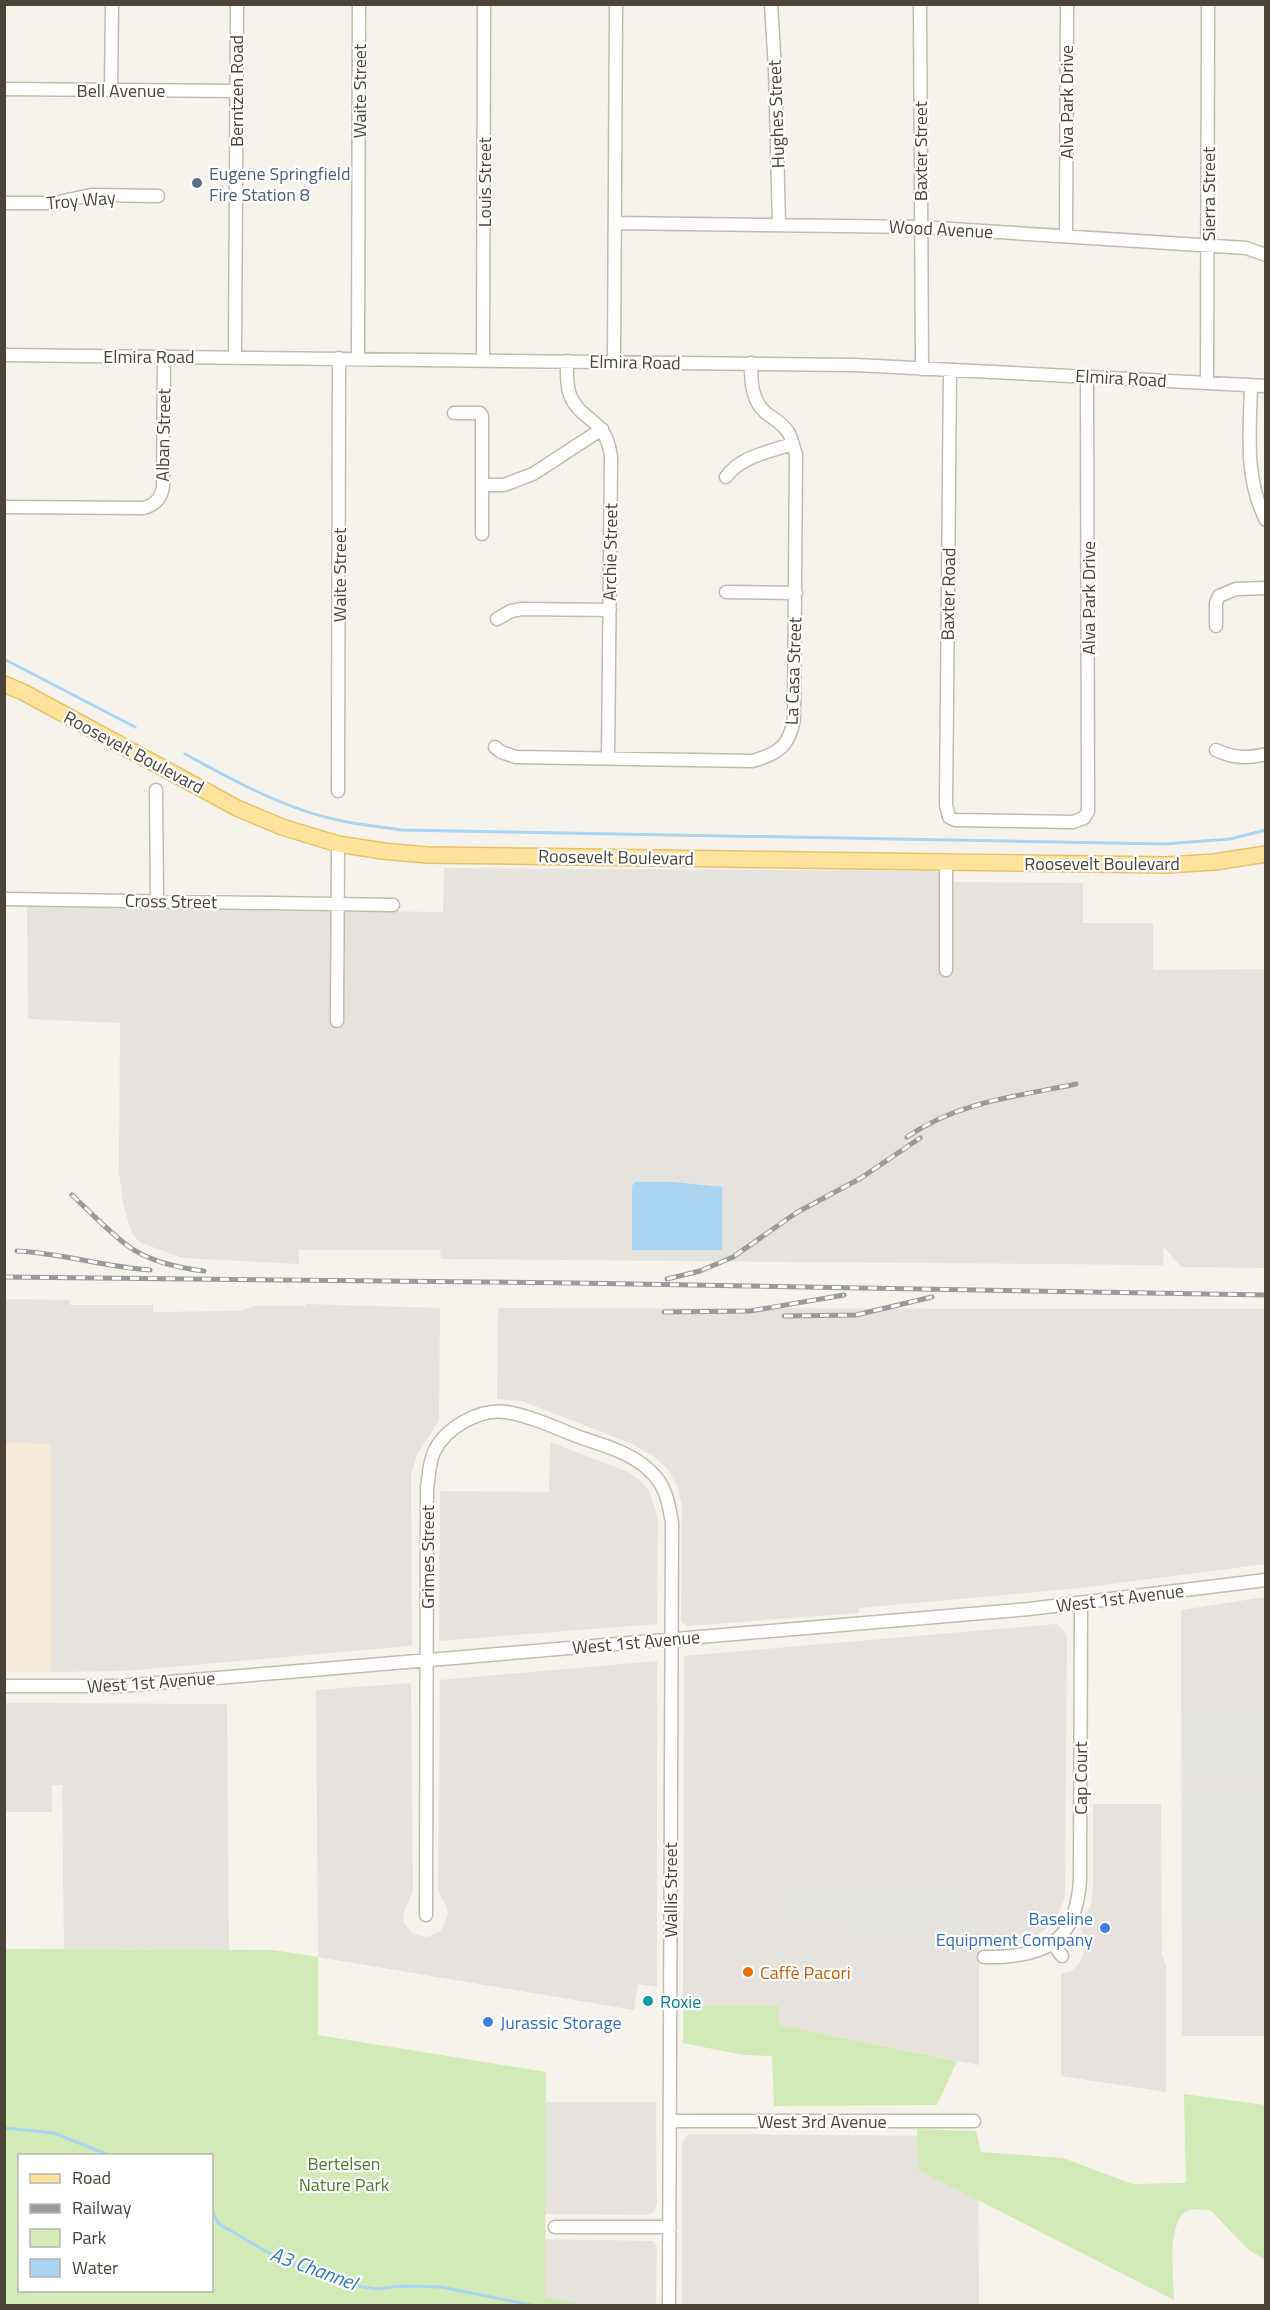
<svg xmlns="http://www.w3.org/2000/svg" width="1270" height="2310" viewBox="0 0 1270 2310" font-family="'Titillium Web',sans-serif">
  <style>
    .commercial { fill: #f7ead8 }
    .industrial { fill: #e6e2dd }
    .green { fill: #d2eab5; fill-rule: evenodd }
    .parking { fill: #e5e3e0 }
    .water { fill: #a9d4f2 }
    .lines { fill: none; stroke-linecap: round; stroke-linejoin: round }
    .stream { stroke: #a9d4f2; stroke-width: 3 }
    .minor-casing { stroke: #c2bbae; stroke-width: 15 }
    .major-casing { stroke: #e6c16a; stroke-width: 18 }
    .minor { stroke: #fff; stroke-width: 12 }
    .major { stroke: #ffe39c; stroke-width: 15 }
    .rail-casing { stroke: #9a9a9a; stroke-width: 5 }
    .rail { stroke: #fff; stroke-width: 3; stroke-dasharray: 9; stroke-linecap: butt }
    .service-dot { fill: #5c6f8a; stroke: #fff; stroke-width: 2 }
    .shop-dot { fill: #3f7fe0; stroke: #fff; stroke-width: 2 }
    .food-dot { fill: #e8710a; stroke: #fff; stroke-width: 2 }
    .culture-dot { fill: #0f9aa8; stroke: #fff; stroke-width: 2 }
    .labels { text-anchor: middle; dominant-baseline: central; stroke-width: 4.5; stroke-linejoin: round; paint-order: stroke }
    .street-label { font-size: 18px; fill: #4b4439; stroke: #fff }
    .service-label { font-size: 18px; fill: #4e5e75; stroke: #fff; text-anchor: start }
    .shop-label { font-size: 18px; fill: #366cbe; stroke: #fff; text-anchor: end }
    .food-label { font-size: 18px; fill: #c56008; stroke: #fff; text-anchor: start }
    .culture-label { font-size: 18px; fill: #0d838f; stroke: #fff; text-anchor: start }
    .park-label { font-size: 18px; fill: #4a7f2a; stroke: #fff }
    .water-label { font-size: 20px; font-style: italic; fill: #2e7ab2; stroke: #fff }
  </style>
  <rect width="100%" height="100%" fill="#f6f3ec"/>
  <path class="commercial" d="M5,1443l46,1v228h-46z"/>
  <path class="industrial" d="M444,868l496,3v11l143,1v40h70v47l112,-1v299l-84,-1 -17,-20 -1,18 -722,-6 -1,-9h-141v14l-117,-6 -43,-16 -8,-11 -8,-27 -4,-34 1,-147 -92,-4 -1,-112 416,5z
    M5,1299l65,1v5h83v7l87,-1 15,-5h50l1,-2 134,4 -1,113 -22,33 -6,21 1,170 -2,1 -284,25 -75,1v-228l-46,-1z
    M498,1308l767,1v255l-184,24 -222,20v5l-172,13 -6,-5 1,-116 -5,-19 -10,-18 -14,-12 -21,-12 -110,-43 -25,-2z
    M550,1442l76,29 14,9 9,11 9,27 -1,106 -218,17 1,-150 109,1z
    M1265,1597v439h-83l-1,-426z
    M1056,1624l9,7 2,6 -2,261 -11,24 -20,16 -14,4 -41,1v122l-200,-40v-19h-96l1,-350z
    M657,1661v326l-19,-3 -4,26 -316,-53 -2,-267 95,-7 2,208 -10,24 1,8 9,11 14,3 14,-6 7,-16 -2,-9 -8,-15 2,-211z
    M5,1703l222,1 2,246 -165,-1 -2,-164h-10v27h-47z
    M1093,1804h68l1,151 4,10v127l-105,-16v-102l10,-3 7,-6 5,-9 1,-21 -4,-8 11,-23 2,-15z
    M546,2102h110l1,102 -3,8 -8,3 -101,-1z
    M690,2134l288,2 1,169 -297,1v-163l4,-7z
    M545,2239l108,2 4,6 -1,58h-73l-38,-7z"/>
  <path class="green" d="M5,1949l268,1 45,7v78l228,37 -1,225 38,8h-578zM20,2156h192v134h-192z
    M683,2006h96v19l178,36 -20,44 -163,1 -2,-50 -29,-1 -60,-12z
    M1184,2094l81,11 1,155 -17,-10 -39,-40c-6,0 -14,-1 -20,0 -25,7 -16,69 -16,90l-255,-130 -2,-41 59,2 5,21 82,6 70,26 53,-1z"/>
  <path class="parking" d="M960,888h72v22l-72,-1z
    M1184,1709h81v72l-81,-1z
    M1184,1790h81v133h-82z
    M784,1877l187,1 2,76 -188,-29z"/>
  <path class="water" d="M635,1182h37l50,5v63h-90v-64z"/>
  <g class="lines">
    <path class="stream" d="M4,659l131,68
      M185,754c49,27 102,56 157,67 20,4 40,6 60,9l762,14 66,-5 36,-9
      M4,2128l50,5 57,23
      M212,2211l7,13 64,37 38,12 30,12 26,4 24,-3 40,1 95,19"/>
    <g class="minor-casing">
      <path id="minor" d="M771,4l4,65 4,155
        M920,4l2,365
        M4,89l233,2
        M111,90l1,-86
        M4,203h50l37,-8 67,1
        M615,223l306,4 325,21 20,7
        M1066,236l1,-232
        M4,355l851,10 411,21
        M235,357l2,-353
        M358,358l1,-354
        M483,360l1,-356
        M567,361c0,11 -1,24 3,34 11,28 36,21 41,62l-3,302
        M614,362l2,-358
        M950,370l-4,435 3,12 6,3 118,2 11,-4 4,-7 -1,-434
        M1207,383l1,-379
        M1251,385c-1,46 -7,93 15,135
        M454,413h26l2,3v118
        M726,477c15,-21 43,-25 66,-33
        M482,485h22l29,-11 69,-45
        M4,507l140,1c12,-4 17,-10 19,-21l1,-131
        M726,592l70,1
        M497,619l14,-8 11,-2 88,1
        M1216,626v-23l3,-7 17,-7 30,-1
        M495,747l6,5 15,5 236,4c26,-7 38,-15 42,-43l2,-264c-3,-7 -4,-16 -8,-22 -6,-9 -14,-13 -22,-19 -15,-13 -15,-32 -15,-50
        M1216,750c17,8 31,9 50,4
        M156,790l1,111
        M338,791l1,-433
        M4,899l389,6
        M946,970v-108
        M337,1021l1,-177
        M4,1686h116l168,-14 741,-63 237,-29
        M426,1915l1,-427c2,-12 2,-25 7,-36 11,-24 46,-44 72,-40 25,4 50,16 73,25 27,9 57,17 76,39 12,14 14,30 17,47l-3,783
        M1053,1944l9,12
        M984,1957c59,1 92,-13 96,-77l1,-276
        M670,2121h304
        M555,2227h115"/>
    </g>
    <g class="major-casing">
      <path id="major" d="M4,684l19,8 214,116 45,19 56,17 45,7 44,4 740,10 47,-3 52,-8"/>
    </g>
    <use href="#minor" class="minor"/>
    <use href="#major" class="major"/>
    <g class="rail-casing">
      <path id="rail" d="M907,1137c53,-36 108,-40 169,-53
        M72,1195c18,17 36,36 56,51 22,16 51,22 76,25
        M17,1251c45,2 87,16 133,19
        M4,1277l571,6 691,12
        M667,1279l33,-8 33,-14 63,-44 65,-35 59,-40
        M664,1312l86,-1 94,-16
        M784,1316l72,-1 76,-18"/>
    </g>
    <use href="#rail" class="rail"/>
  </g>
  <circle class="service-dot" cx="197" cy="183" r="6"/>
  <g class="shop-dot">
    <circle cx="1105" cy="1928" r="6"/>
    <circle cx="488" cy="2022" r="6"/>
  </g>
  <circle class="food-dot" cx="748" cy="1972" r="6"/>
  <circle class="culture-dot" cx="648" cy="2001" r="6"/>
  <g class="labels">
    <g class="street-label">
      <text x="121" y="90">Bell Avenue</text>
      <text transform="translate(236 91) rotate(-90)">Berntzen Road</text>
      <text transform="translate(359 91) rotate(-90)">Waite Street</text>
      <text transform="translate(1066 102) rotate(-90)">Alva Park Drive</text>
      <text transform="translate(776 114) rotate(-92)">Hughes Street</text>
      <text transform="translate(920 151) rotate(-90)">Baxter Street</text>
      <text transform="translate(484 182) rotate(-90)">Louis Street</text>
      <text transform="translate(1208 194) rotate(-90)">Sierra Street</text>
      <text transform="translate(81 200) rotate(-5)">Troy Way</text>
      <text transform="translate(941 229) rotate(3)">Wood Avenue</text>
      <text x="149" y="356">Elmira Road</text>
      <text transform="translate(635 362) rotate(1)">Elmira Road</text>
      <text transform="translate(1121 378) rotate(3)">Elmira Road</text>
      <text transform="translate(163 435) rotate(-89)">Alban Street</text>
      <text transform="translate(610 552) rotate(-89)">Archie Street</text>
      <text transform="translate(339 575) rotate(-90)">Waite Street</text>
      <text transform="translate(948 594) rotate(-89)">Baxter Road</text>
      <text transform="translate(1088 598) rotate(-90)">Alva Park Drive</text>
      <text transform="translate(793 671) rotate(-88)">La Casa Street</text>
      <text transform="translate(134 752) rotate(28)">Roosevelt Boulevard</text>
      <text transform="translate(616 857) rotate(1)">Roosevelt Boulevard</text>
      <text x="1102" y="863">Roosevelt Boulevard</text>
      <text transform="translate(171 901) rotate(1)">Cross Street</text>
      <text transform="translate(427 1557) rotate(-90)">Grimes Street</text>
      <text transform="translate(1120 1598) rotate(-7)">West 1st Avenue</text>
      <text transform="translate(636 1642) rotate(-5)">West 1st Avenue</text>
      <text transform="translate(151 1682) rotate(-4)">West 1st Avenue</text>
      <text transform="translate(1080 1778) rotate(-90)">Cap Court</text>
      <text transform="translate(670 1890) rotate(-90)">Wallis Street</text>
      <text x="822" y="2121">West 3rd Avenue</text>
    </g>
    <g class="service-label">
      <text x="209" y="173">Eugene Springfield<tspan x="209" dy="21">Fire Station 8</tspan></text>
    </g>
    <g class="shop-label">
      <text x="1093" y="1918">Baseline<tspan x="1093" dy="21">Equipment Company</tspan></text>
      <text x="500" y="2022" text-anchor="start">Jurassic Storage</text>
    </g>
    <g class="food-label">
      <text x="760" y="1972">Caffè Pacori</text>
    </g>
    <g class="culture-label">
      <text x="660" y="2001">Roxie</text>
    </g>
    <g class="park-label">
      <text x="344" y="2163">Bertelsen<tspan x="344" dy="21">Nature Park</tspan></text>
    </g>
    <g class="water-label">
      <text transform="translate(314 2268) rotate(20)">A3 Channel</text>
    </g>
  </g>
  <rect width="1270" height="2310" fill="none" stroke="#4b4439" stroke-width="12"/>
  <rect x="18" y="2154" width="195" height="138" fill="#ffffff" stroke="#b7b4b0" stroke-width="1.5"/>
  <rect x="30" y="2174" width="30" height="9" fill="#ffe39c" stroke="#b7b4b0" stroke-width="1.5"/>
  <text x="72" y="2184" font-size="18" fill="#4b4439">Road</text>
  <rect x="30" y="2204" width="30" height="9" fill="#9a9a9a" stroke="#b7b4b0" stroke-width="1.5"/>
  <text x="72" y="2214" font-size="18" fill="#4b4439">Railway</text>
  <rect x="30" y="2229" width="30" height="18" fill="#d2eab5" stroke="#b7b4b0" stroke-width="1.5"/>
  <text x="72" y="2244" font-size="18" fill="#4b4439">Park</text>
  <rect x="30" y="2259" width="30" height="18" fill="#a9d4f2" stroke="#b7b4b0" stroke-width="1.5"/>
  <text x="72" y="2274" font-size="18" fill="#4b4439">Water</text>
</svg>
